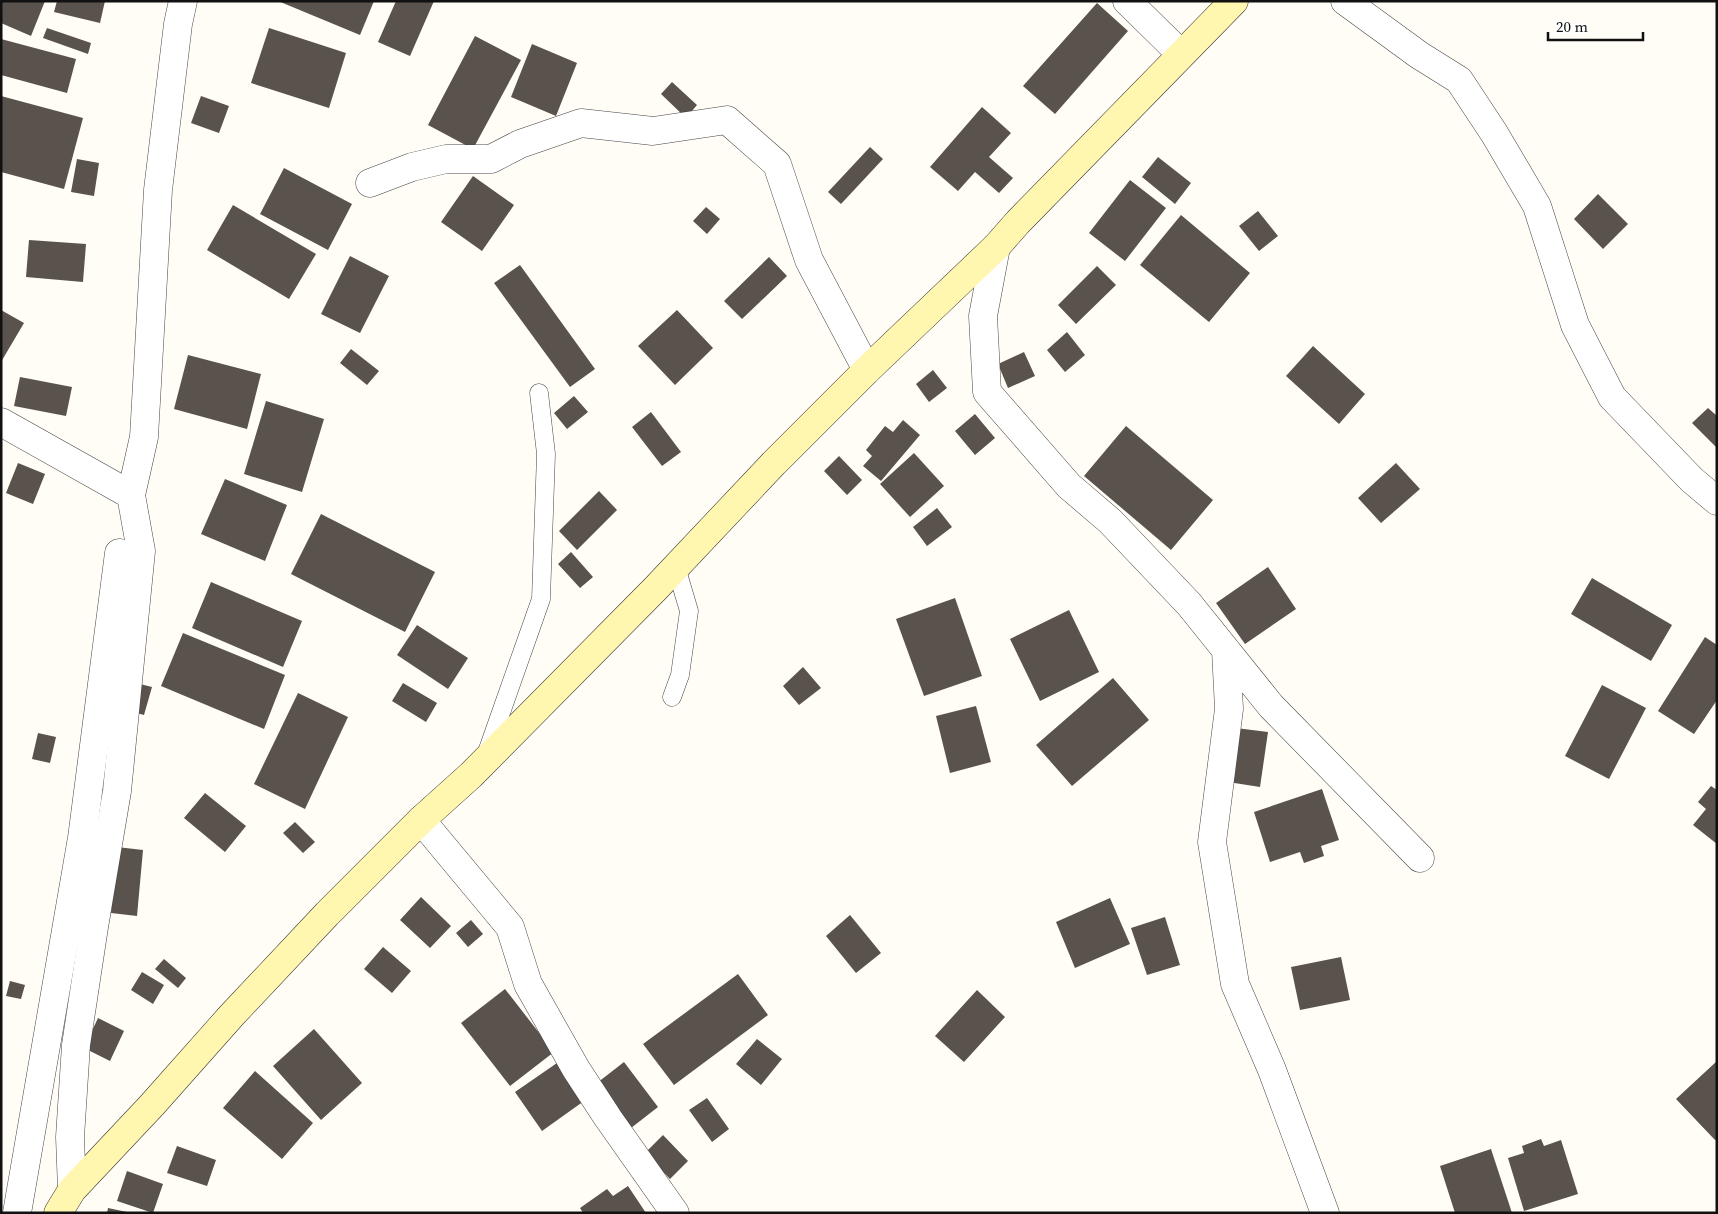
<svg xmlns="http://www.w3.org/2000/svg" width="1718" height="1214" viewBox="0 0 1718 1214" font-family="'Source Serif 4',serif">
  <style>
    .building { fill: #5a524d }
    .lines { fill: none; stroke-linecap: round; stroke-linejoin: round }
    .service-casing { stroke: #444; stroke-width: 19 }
    .minor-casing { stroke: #444; stroke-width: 29 }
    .tertiary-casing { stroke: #444; stroke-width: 29 }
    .secondary-casing { stroke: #333; stroke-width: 29 }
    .service { stroke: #fff; stroke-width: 18 }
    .minor { stroke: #fff; stroke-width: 28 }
    .tertiary { stroke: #fff; stroke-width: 28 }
    .secondary { stroke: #fff6b0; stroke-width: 28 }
  </style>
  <rect width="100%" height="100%" fill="#fffdf5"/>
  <path class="building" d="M1,1h44l-14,35 -30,-13z
    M57,1h48l-5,22 -46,-11z
    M278,1h96l-14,34z
    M396,1h38l-24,55 -32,-14z
    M1097,3l31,28 -73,83 -32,-28z
    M47,28l44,15 -3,11 -45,-16z
    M269,28l77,25 -17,55 -78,-25z
    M475,36l46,24 -48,89 -45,-24z
    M1,39l75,20 -9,34 -66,-18z
    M532,44l45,19 -21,53 -45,-19z
    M672,82l25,23 -11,13 -25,-24z
    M1,96l82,22 -19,71 -63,-17z
    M201,96l28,10 -10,27 -28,-10z
    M982,107l29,26 -22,24 24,21 -14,15 -24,-21 -17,19 -28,-24z
    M870,147l13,12 -42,45 -13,-12z
    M1158,157l33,26 -16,21 -33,-27z
    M77,159l22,4 -5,33 -23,-4z
    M284,168l68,36 -24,46 -68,-36z
    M473,176l41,29 -32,46 -41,-29z
    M1130,180l36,28 -41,53 -36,-28z
    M1598,194l30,30 -25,25 -29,-30z
    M233,205l83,49 -27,45 -82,-49z
    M706,207l14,12 -13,15 -14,-13z
    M1258,211l20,25 -19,15 -20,-25z
    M1181,215l69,58 -41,49 -69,-57z
    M29,240l57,4 -3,38 -57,-5z
    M350,256l39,20 -29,57 -39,-19z
    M769,257l18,19 -45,43 -18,-18z
    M520,265l75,104 -25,18 -76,-104z
    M1097,266l19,19 -40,39 -18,-19z
    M1,310l23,13 -23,39z
    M677,310l36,38 -38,37 -37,-39z
    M1067,332l18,23 -20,17 -18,-22z
    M1313,346l52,48 -26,30 -53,-48z
    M351,349l28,22 -12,14 -27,-22z
    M1024,352l11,24 -27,12 -10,-24z
    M188,355l73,19 -14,55 -73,-20z
    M933,370l14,18 -18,14 -13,-18z
    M20,377l52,10 -6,29 -52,-10z
    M574,396l14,16 -21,17 -13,-16z
    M266,401l58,18 -22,73 -58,-18z
    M1708,408l9,8v32l-25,-25z
    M651,412l30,40 -19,14 -30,-39z
    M975,414l20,24 -20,17 -20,-24z
    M903,420l17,15 -39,46 -18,-15 9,-10 -6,-6 19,-24 8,6z
    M1126,426l87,74 -42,50 -87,-74z
    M914,453l30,33 -34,31 -30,-33z
    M839,456l23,24 -15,15 -23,-24z
    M18,463l27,11 -12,30 -27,-11z
    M1396,463l24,26 -39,34 -23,-25z
    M225,479l62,26 -22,56 -64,-27z
    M599,491l18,19 -40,40 -18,-19z
    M937,508l15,19 -25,19 -14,-19z
    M321,514l114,58 -30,60 -114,-58z
    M571,552l22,25 -13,11 -22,-24z
    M1268,567l28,42 -51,35 -29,-41z
    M1592,578l80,47 -21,36 -80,-47z
    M211,582l91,39 -19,46 -91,-39z
    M955,598l27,78 -58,20 -28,-77z
    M1069,610l30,62 -59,29 -30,-62z
    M417,625l51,33 -20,31 -51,-34z
    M183,633l102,42 -21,54 -103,-43z
    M1705,637l12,8v55l-23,34 -36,-23z
    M803,667l18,21 -22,17 -16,-19z
    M1113,678l36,42 -77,66 -36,-41z
    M136,683l16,4 -8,28 -15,-4z
    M403,683l34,20 -11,19 -34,-21z
    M1602,685l44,23 -37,71 -44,-23z
    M298,693l50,24 -43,92 -51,-25z
    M976,706l15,56 -41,11 -14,-57z
    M1236,728l32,4 -8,55 -32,-5z
    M38,733l18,4 -6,26 -18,-4z
    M1711,786l6,4v54l-24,-19 13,-16 -8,-7z
    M1322,789l17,51 -18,6 3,10 -20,7 -4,-11 -30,10 -16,-50z
    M205,793l41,33 -21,26 -41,-34z
    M295,822l20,20 -12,11 -20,-20z
    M117,847l26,3 -6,66 -26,-3z
    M421,897l30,29 -21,22 -30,-28z
    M1110,898l20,46 -55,24 -19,-46z
    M850,915l31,38 -25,20 -30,-37z
    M1165,917l15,48 -33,10 -16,-47z
    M471,920l12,14 -15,13 -12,-14z
    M383,947l28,24 -19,22 -28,-24z
    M1341,957l9,43 -50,10 -9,-43z
    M164,959l22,19 -8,10 -23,-19z
    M142,972l22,13 -11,19 -22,-14z
    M738,974l30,41 -94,70 -31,-41z
    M10,981l15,4 -4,14 -15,-3z
    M505,989l49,63 -44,34 -49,-63z
    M977,990l28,27 -41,45 -29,-26z
    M98,1018l26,13 -14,30 -26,-13z
    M314,1029l48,54 -41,37 -48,-54z
    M757,1039l25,20 -21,26 -25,-21z
    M1717,1061v78l-2,1 -39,-41z
    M624,1062l34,45 -27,21 -34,-45z
    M557,1063l27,38 -42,30 -27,-39z
    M255,1071l58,52 -31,36 -59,-51z
    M707,1098l22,31 -17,13 -23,-32z
    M663,1135l25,26 -18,18 -25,-26z
    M1541,1139l3,7 17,-6 17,54 -54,17 -16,-53 16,-5 -2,-7z
    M177,1146l39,14 -9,26 -40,-13z
    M1491,1149l21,64h-57l-15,-47z
    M127,1171l36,13 -10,29 -36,-12z
    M628,1186l18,27h-63l-3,-5 27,-19 6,7z
    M108,1208l19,4v1h-20z"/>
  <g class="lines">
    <g class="service-casing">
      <path id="service" d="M672,697l8,-22 9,-64 -13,-44
        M486,755l55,-156 5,-145 -7,-61"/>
    </g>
    <g class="minor-casing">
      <path id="minor" d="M1127,1l54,53
        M1345,1l74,54 40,25 35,53 43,73 38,119 37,72 80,83 25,21
        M370,183l42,-16 34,-8h45l29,-15 61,-21 72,8 74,-11 50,44 32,96 58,110
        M996,247l-13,69 4,76 82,94 41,35 79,83 82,102 149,152
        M1,422l130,73
        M1226,650l3,59 -17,133 23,142 37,86 53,143
        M421,820l89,107 18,57 48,85 32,49 67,95
        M17,1213l65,-375 37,-285"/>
    </g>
    <g class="tertiary-casing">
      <path id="tertiary" d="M72,1190l-2,-53 6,-92 18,-118 23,-136 24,-240 -10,-56 13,-58 14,-247 20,-166 5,-23"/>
    </g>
    <g class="secondary-casing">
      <path id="secondary" d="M58,1213l14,-23 80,-85 79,-89 96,-102 94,-94 50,-45 185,-187 118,-125 93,-93 129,-123 22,-25 216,-221"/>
    </g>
    <use href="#service" class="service"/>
    <use href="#minor" class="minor"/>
    <use href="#tertiary" class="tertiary"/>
    <use href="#secondary" class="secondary"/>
  </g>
  <rect width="1718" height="1214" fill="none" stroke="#111111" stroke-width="5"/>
  <path d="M1548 32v8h95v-8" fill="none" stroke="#111111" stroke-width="2.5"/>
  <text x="1556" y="32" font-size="15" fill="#111111" stroke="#ffffff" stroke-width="4" paint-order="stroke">20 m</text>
</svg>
